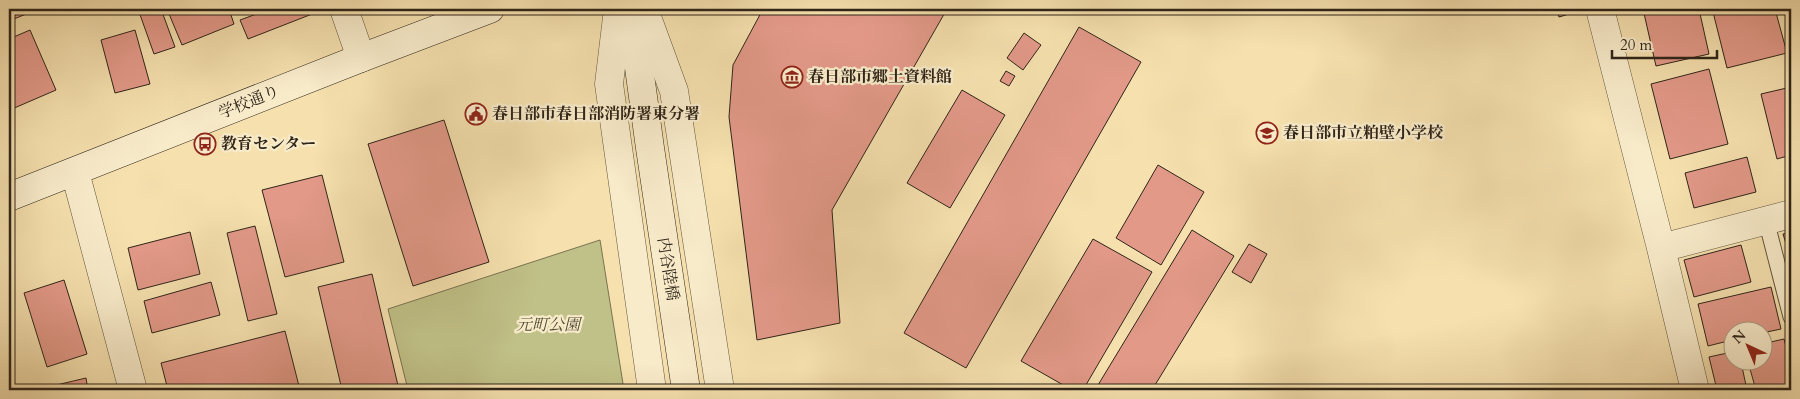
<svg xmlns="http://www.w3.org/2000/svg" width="1800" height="399" viewBox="0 0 1800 399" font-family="Cardo,'Noto Serif JP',serif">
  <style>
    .green { fill: #c0c188; stroke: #787350 }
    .building { fill: #e29988; stroke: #2f2519 }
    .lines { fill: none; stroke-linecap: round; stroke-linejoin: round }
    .lane-casing { stroke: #60543e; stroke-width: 17 }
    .street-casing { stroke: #60543e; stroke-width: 29 }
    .secondary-casing { stroke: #2f2519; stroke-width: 29 }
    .lane { stroke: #f8ebca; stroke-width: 15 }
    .street { stroke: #f8ebca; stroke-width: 28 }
    .secondary { stroke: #f8ebca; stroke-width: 28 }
    .labels { text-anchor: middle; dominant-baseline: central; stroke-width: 4.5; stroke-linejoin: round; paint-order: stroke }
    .poi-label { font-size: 16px; font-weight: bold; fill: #2f2519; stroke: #f8ebca; text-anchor: start }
    .street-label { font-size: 16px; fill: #2f2519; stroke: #f8ebca }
    .park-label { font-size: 16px; font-style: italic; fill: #534c35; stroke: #f8ebca }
  </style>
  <rect width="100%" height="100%" fill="#f5e0ae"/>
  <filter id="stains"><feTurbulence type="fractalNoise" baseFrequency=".004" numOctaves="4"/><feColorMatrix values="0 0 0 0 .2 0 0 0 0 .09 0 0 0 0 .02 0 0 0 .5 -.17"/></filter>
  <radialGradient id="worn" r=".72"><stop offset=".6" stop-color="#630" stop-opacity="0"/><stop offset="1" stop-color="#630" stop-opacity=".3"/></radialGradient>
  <path class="green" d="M600,240l24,150h-216l-20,-81z"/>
  <path class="building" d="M9,9h26l1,1 -27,11z
    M138,9h23l14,38 -21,7z
    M167,9h62l5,15 -52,21z
    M270,9h55l-77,30 -8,-19z
    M763,9h184l-115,201 8,113 -83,17 -28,-223 4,-52z
    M1556,9h19l1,3 -17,5z
    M1643,9h56l10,45 -53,12z
    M1723,9h52l12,44 -60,15 -14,-56z
    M1079,27l62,35 -175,306 -62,-35z
    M30,30l26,60 -44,19 -3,-7v-63z
    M135,30l15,54 -35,9 -14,-53z
    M1024,33l17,12 -18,25 -16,-12z
    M1709,69l19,75 -58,15 -19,-75z
    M1006,71l9,5 -6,10 -9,-5z
    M1791,87v68l-14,4 -16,-65z
    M962,90l43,25 -55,93 -43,-25z
    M444,120l45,142 -76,24 -45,-142z
    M1747,157l9,35 -62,16 -9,-35z
    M1158,165l46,27 -43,73 -45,-27z
    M322,175l22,87 -59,15 -23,-87z
    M255,226l22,88 -29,7 -21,-88z
    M1192,230l42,26 -82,134h-57z
    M190,232l10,42 -62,16 -10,-42z
    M1791,232v28l-8,-26z
    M1093,239l59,33 -69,118h-11l-51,-29z
    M1249,244l18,10 -16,29 -19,-11z
    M1741,245l10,37 -57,15 -10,-37z
    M372,274l27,116h-57l-24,-103z
    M64,280l23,74 -40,13 -23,-74z
    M211,282l9,33 -68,18 -8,-32z
    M1771,287l10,42 -19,4v-1h-30v8l-24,6 -10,-42z
    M285,331l15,59h-132l-7,-27z
    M1784,339l7,26v25h-35l-8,-28h14v-18z
    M1732,352v10h9l6,28h-30l-8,-33z
    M86,378l2,12h-39l-1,-3z"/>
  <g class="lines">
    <g class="lane-casing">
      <path id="lane" d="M1766,220l25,97"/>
    </g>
    <g class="street-casing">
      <path id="street" d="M344,9l17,49
        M618,9l-9,75 43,306
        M644,9l30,82 46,299
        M1600,9l61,239 34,142
        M75,172l58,218
        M1661,248l130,-34"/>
    </g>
    <g class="secondary-casing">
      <path id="secondary" d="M631,9l19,139 36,242
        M9,197l352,-139 129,-49"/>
    </g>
    <use href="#lane" class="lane"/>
    <use href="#street" class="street"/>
    <use href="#secondary" class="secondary"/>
  </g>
  <defs>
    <g id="museum-ring" transform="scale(1.125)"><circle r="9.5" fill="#f8ebca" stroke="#8f2418" stroke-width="1.5"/><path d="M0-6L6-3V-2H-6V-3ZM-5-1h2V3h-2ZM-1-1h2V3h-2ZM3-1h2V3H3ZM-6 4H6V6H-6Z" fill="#8f2418"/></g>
    <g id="civic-ring" transform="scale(1.125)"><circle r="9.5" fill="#f8ebca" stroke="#8f2418" stroke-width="1.5"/><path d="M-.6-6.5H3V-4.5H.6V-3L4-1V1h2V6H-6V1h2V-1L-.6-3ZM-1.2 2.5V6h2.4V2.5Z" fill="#8f2418"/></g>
    <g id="school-ring" transform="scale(1.125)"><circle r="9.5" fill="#f8ebca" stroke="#8f2418" stroke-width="1.5"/><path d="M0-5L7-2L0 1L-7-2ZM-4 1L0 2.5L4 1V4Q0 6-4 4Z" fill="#8f2418"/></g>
    <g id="bus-ring" transform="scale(1.125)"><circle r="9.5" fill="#f8ebca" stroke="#8f2418" stroke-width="1.5"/><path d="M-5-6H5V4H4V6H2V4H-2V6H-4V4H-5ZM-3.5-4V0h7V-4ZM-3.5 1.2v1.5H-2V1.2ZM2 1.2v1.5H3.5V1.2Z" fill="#8f2418"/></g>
  </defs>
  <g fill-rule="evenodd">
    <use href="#museum-ring" x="792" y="77"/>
    <use href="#civic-ring" x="476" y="114"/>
    <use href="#school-ring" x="1267" y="133"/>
    <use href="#bus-ring" x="205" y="144"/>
  </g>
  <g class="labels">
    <g class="poi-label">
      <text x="808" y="77">春日部市郷土資料館</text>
      <text x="492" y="114">春日部市春日部消防署東分署</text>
      <text x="1283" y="133">春日部市立粕壁小学校</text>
      <text x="221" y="144">教育センター</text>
    </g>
    <g class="street-label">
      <text transform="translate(249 102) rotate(-22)">学校通り</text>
      <text transform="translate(668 269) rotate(81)">内谷陸橋</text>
    </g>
    <g class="park-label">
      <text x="548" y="325">元町公園</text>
    </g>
  </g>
  <rect width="1800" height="399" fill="none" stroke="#f5e0ae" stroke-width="30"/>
  <rect x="10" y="10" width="1780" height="379" fill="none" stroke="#2f2519" stroke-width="2.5"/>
  <rect x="15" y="15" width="1770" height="369" fill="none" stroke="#2f2519"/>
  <g transform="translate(1748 346) rotate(316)"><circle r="24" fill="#f8ebca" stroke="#a89c83"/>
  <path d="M0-4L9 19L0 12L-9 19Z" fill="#8f2418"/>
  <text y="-8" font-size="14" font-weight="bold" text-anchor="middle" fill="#2f2519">N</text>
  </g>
  <path d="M1612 50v8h105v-8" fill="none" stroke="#2f2519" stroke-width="2.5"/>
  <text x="1620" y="50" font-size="15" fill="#2f2519" stroke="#f8ebca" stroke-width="4" paint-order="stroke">20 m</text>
  <rect width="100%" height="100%" filter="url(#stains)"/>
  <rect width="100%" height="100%" fill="url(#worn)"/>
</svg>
